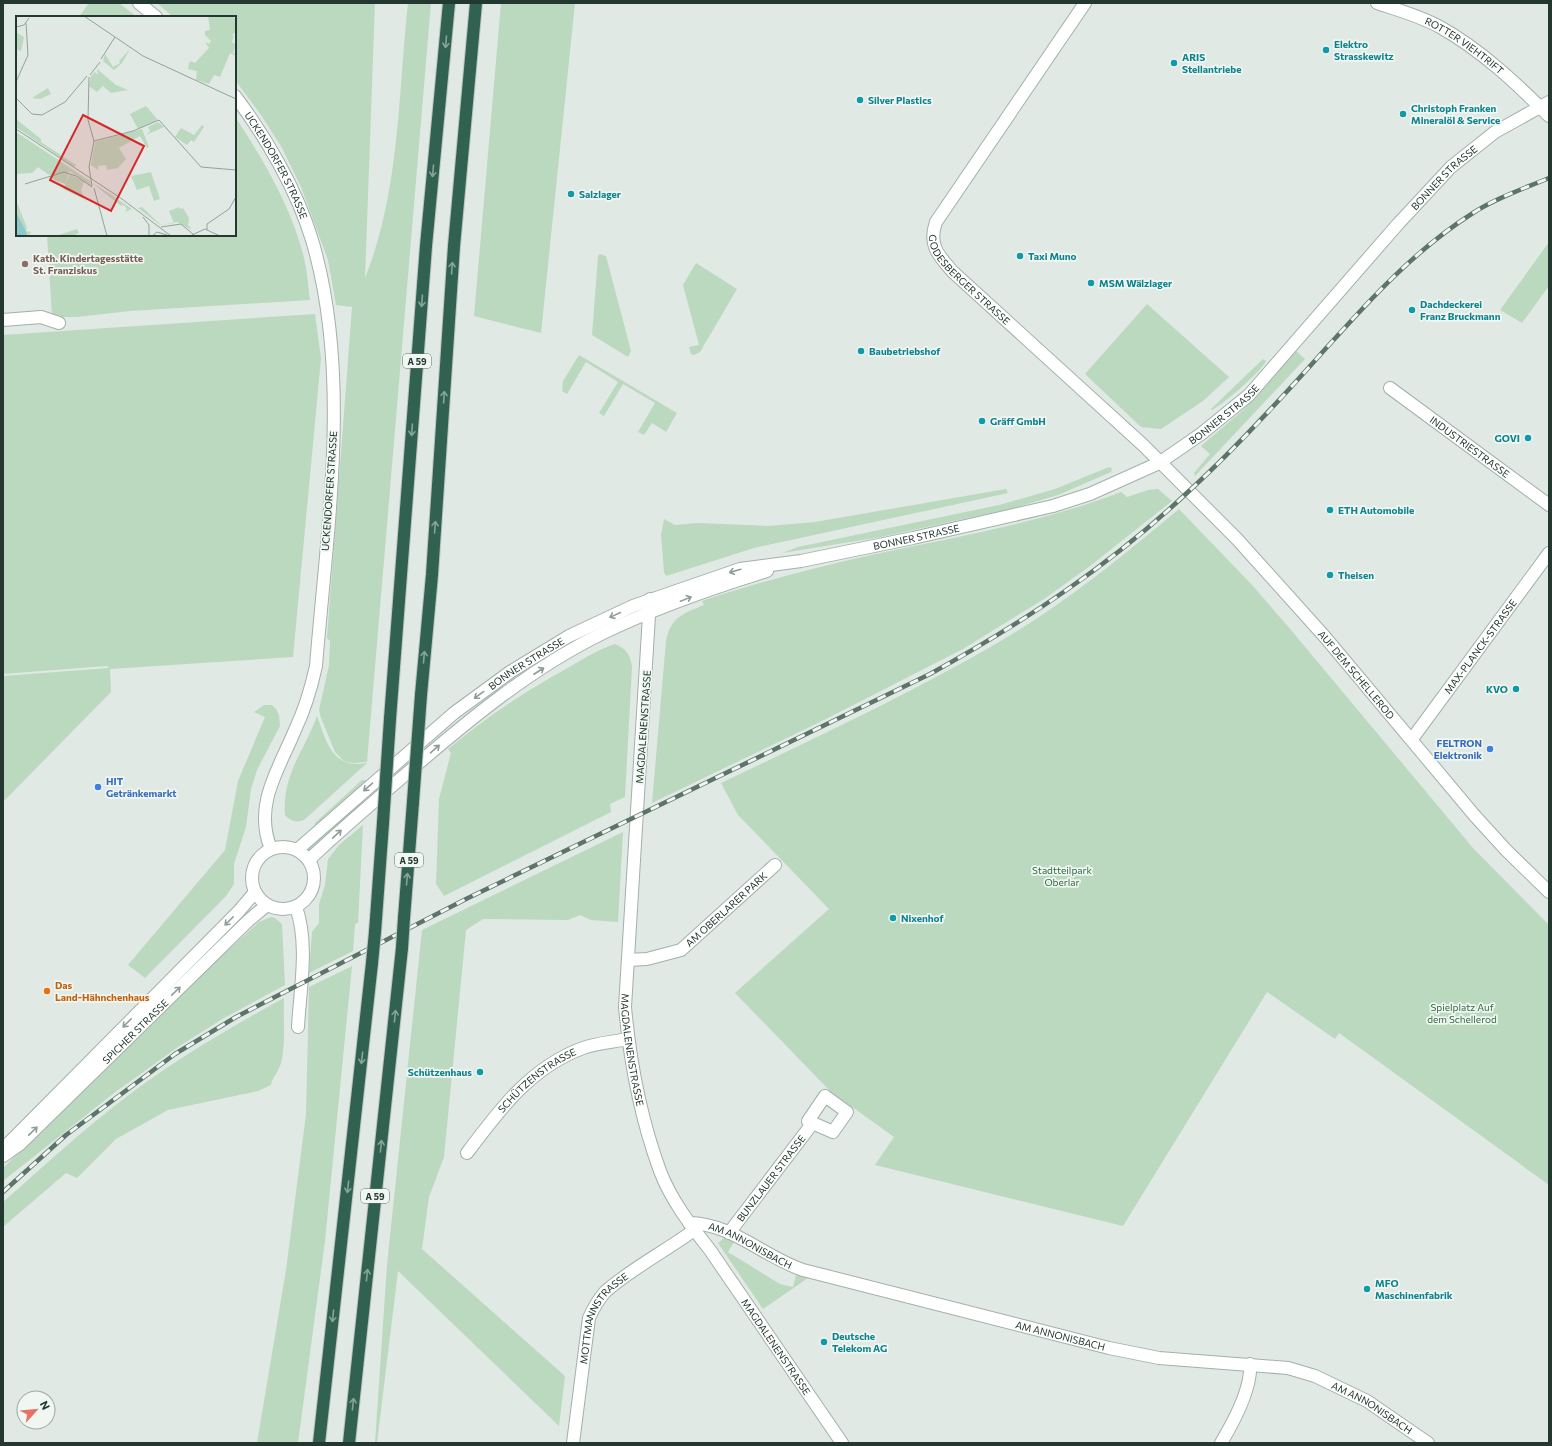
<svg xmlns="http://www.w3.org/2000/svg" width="1552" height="1446" viewBox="0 0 1552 1446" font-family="Commissioner,sans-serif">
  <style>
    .green { fill: #bbd9bf }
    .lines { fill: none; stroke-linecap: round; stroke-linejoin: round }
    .minor-casing { stroke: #a3b0aa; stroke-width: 14 }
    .highway-casing { stroke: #bdc3c1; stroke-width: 14 }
    .minor { stroke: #fff; stroke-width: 12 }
    .highway { stroke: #316151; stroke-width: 12 }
    .rail-casing { stroke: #5d746b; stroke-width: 4.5 }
    .rail { stroke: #f0f6f2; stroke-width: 3; stroke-dasharray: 9; stroke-linecap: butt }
    .highway-bridge-casing { stroke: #bdc3c1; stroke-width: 14; stroke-linecap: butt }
    .highway-bridge { stroke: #316151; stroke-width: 12 }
    .oneway { stroke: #87a499 }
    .oneway2 { stroke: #909c98 }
    .culture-dot { fill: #0f9aa8; stroke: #f0f6f2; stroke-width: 1.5 }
    .education-dot { fill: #8d6e63; stroke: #f0f6f2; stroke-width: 1.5 }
    .shop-dot { fill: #3f7fe0; stroke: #f0f6f2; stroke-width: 1.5 }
    .food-dot { fill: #e8710a; stroke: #f0f6f2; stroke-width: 1.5 }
    .labels { text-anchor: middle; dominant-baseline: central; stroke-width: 3.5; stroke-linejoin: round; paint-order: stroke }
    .shield { fill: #f0f6f2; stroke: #60716a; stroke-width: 1 }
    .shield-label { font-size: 9px; font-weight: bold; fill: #223830 }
    .culture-label { font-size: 10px; font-weight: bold; fill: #0d838f; stroke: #f0f6f2; text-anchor: start }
    .street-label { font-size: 10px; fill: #223830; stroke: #f0f6f2 }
    .education-label { font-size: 10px; font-weight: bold; fill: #785e54; stroke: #f0f6f2; text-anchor: start }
    .shop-label { font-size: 10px; font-weight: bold; fill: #366cbe; stroke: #f0f6f2; text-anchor: end }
    .park-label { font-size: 10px; fill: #316b40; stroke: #f0f6f2 }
    .food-label { font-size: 10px; font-weight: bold; fill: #c56008; stroke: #f0f6f2; text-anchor: start }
    .inset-road { fill: none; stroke: #94a29c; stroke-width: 1 }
    .view { fill: #d62828; fill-opacity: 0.15; stroke: #d62828; stroke-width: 2 }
    .inset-edge { fill: none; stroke: #223830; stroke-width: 2 }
  </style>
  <rect width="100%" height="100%" fill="#e0e9e4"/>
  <path class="green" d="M89,3h30l18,14h-58z
    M157,3h218l-10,275c35,-87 33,-183 43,-275h23l-64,759 -14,1 -9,-2 -9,-9 -14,-34 -2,-8 10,-45 1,-24 -3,-3 25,-331 -16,-2 -8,-45 -27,-73 -19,-39 -21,-33 -26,-35v-63h-62z
    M501,3h74l-34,330 -67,-17z
    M235,117c27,40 56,90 68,137 4,15 5,31 7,46l-180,11 -53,6h-25l-5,-82h188z
    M1549,242v44l-27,37 -22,-13z
    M600,254l6,2 25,95 -3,6 -36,-22 6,-79z
    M696,263l41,26 -37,63 -6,3 -3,-1 -2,-7 10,-2 -16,-60z
    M1147,304l82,73 -26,24 -42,28 -20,-2 -56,-53z
    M315,314l6,44 -28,299 -183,12 1,23 -108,110v-126l106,-8 -2,-2 -104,8v-339z
    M1296,351l9,8 -110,117 -1,-3 16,-19 -9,-8 42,-36z
    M579,355l98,58 -11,19 -14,-9 -8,12 -6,-3 17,-29 -32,-19 -19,32 -5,-3 19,-31 -32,-20 -19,32 -5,-3 1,-10z
    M1263,359l3,2c-4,10 -44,44 -54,49l-1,-1z
    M1109,467l3,1 -1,4 -53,23 -44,13 -133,29 -99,16 16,-6 201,-42 56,-16z
    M1006,489l2,4 -254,55 -88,28 -2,-4 -3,-37 3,-16 11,6 23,-2 71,3 46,-4z
    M1158,489l14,12 -82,65 -46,33 -81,50 -137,70 -174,84 14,-162c5,-24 16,-27 38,-36l-2,-4c56,-19 112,-33 169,-46 85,-18 169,-32 250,-63l6,5 21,-7z
    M1179,509l74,77 38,44 182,218 76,77v260l-210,-152 -4,6 -68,-47 -144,234 -248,-61 19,-28 -64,-46 -95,-98 94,-84 -91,-94 -17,-32c94,-45 189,-89 278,-141 65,-38 123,-85 180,-133z
    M615,644c12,5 15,11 17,23l-7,130 -15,7 1,8 -167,84 -8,-12 3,-85 12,-46 -3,-4c37,-31 76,-57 118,-80 16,-9 32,-20 49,-25z
    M264,705h8l4,4 3,6 1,11 -23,44 -6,19 -5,38 -12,37v20l-8,12 -81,82 -17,-13 97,-115 13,-69 27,-64 -11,-5z
    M317,716c10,27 15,53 50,47l-63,57c-7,3 -14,1 -19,-5 -3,-41 19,-63 32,-99z
    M362,780h4v3l-52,46 1,-6z
    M364,798l1,4 -55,50 -3,-3z
    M363,825l-5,98 -3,1 -2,27 -44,22 3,-41 7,-9v-19l6,-19 3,-26 11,-14z
    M623,832l-5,90 -27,-2 -11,-5 -12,5 -85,-1 -17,11 -22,227 -15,40 -7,52 143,127 -6,50 -161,-155 -21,172h-2l12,-178 35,-335z
    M271,917l4,1 7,6 3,61 -61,33 -46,29 -64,46 -111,88v-13l18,-18 155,-152 83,-76z
    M352,966l-27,275 -27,202h-41l29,-173 20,-156 3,-127z
    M284,998c-1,20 2,47 -3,65 -2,8 -9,15 -10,22l-13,6 -90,19 -52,29 -39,39 -11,-5 -63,54v-25c42,-37 82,-74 127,-108 48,-36 101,-67 154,-96z
    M725,1237l9,5 -6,10 52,32 13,3 3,-12 12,3 -45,31 -45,-66z"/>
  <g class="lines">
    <g class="minor-casing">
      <g id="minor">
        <path d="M139,3l17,14"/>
        <path id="s1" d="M1085,3l-149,219c-8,23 2,33 17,50l190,173 94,94 88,98 150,179 31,34 43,42"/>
        <path id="s2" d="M1377,3c21,7 43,13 63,24 41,23 76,56 109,89"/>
        <path id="s3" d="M235,96c31,41 62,94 77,144 40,134 15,289 4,426 -5,23 -11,43 -21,64 -16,39 -42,75 -24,119"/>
        <path d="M3,320l38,-3 18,6"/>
        <path id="s4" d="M1390,388l159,117"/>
        <path id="s5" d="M650,599l-25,408c5,55 16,112 35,164 11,29 31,55 50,79l132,193"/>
        <path id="s6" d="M1412,739l137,-186"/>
        <circle cx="283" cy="878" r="31"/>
        <path id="s7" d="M297,850l157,-137 56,-41 59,-36 64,-30 107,-37 61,-8 112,-23 140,-32 37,-12 69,-31 42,-29 48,-39 149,-171 53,-57 44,-35 54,-30"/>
        <path d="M310,861l3,-5c32,-30 66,-59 100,-88 58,-50 120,-101 190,-135 52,-25 109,-45 164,-62"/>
        <path d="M296,907c13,37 4,82 2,120"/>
        <path id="s8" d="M628,960l19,-1 34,-9 94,-85"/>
        <path d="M825,1096l22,16 -14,20 -25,-11z"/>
        <path d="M3,1149l236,-238 16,-19"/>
        <path id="s9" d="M467,1153c32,-43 64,-86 116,-105 14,-5 30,-6 45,-9"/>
        <path id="s10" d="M3,1156l17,-12 229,-224 18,-15"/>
        <path id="s11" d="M689,1223c42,0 75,34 114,47l306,78 50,10 129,10 27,8 52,25 61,42"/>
        <path id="s12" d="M729,1233l83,-109"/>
        <path id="s13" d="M573,1443l16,-125c4,-9 9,-18 16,-26 24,-22 61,-41 89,-62"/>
        <path d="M1221,1443c12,-20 31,-55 29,-79"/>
      </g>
    </g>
    <g class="highway-casing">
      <path id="highway" d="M421,695l11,-120 22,-329 22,-243
        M390,719l36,-473 23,-243
        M404,918l9,-116
        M375,932l8,-109
        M319,1443l53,-480
        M349,1443l53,-495"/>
    </g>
    <use href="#minor" class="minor"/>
    <use href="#highway" class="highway"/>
    <g class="rail-casing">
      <path id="rail" d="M3,1192l63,-57 50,-37 59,-44 61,-37 232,-119 462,-224c94,-52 181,-109 259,-183 46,-42 89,-89 131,-136 47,-52 93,-104 153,-142 23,-15 50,-24 76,-35"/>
    </g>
    <use href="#rail" class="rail"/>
    <g class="highway-bridge-casing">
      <path id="highway-bridge" d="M413,802l8,-107
        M383,823l7,-104
        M402,948l2,-30
        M372,963l3,-31"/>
    </g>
    <use href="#highway-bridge" class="highway-bridge"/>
  </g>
  <defs><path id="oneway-shaft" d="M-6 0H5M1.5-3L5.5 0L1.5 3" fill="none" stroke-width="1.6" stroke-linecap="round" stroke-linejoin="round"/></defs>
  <g class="oneway">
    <use href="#oneway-shaft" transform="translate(446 42) rotate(95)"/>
    <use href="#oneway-shaft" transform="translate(433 171) rotate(95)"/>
    <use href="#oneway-shaft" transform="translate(452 268) rotate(-86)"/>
    <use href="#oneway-shaft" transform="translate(422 301) rotate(94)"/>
    <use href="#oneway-shaft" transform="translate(444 397) rotate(-86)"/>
    <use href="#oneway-shaft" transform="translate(412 430) rotate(94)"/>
    <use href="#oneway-shaft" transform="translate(435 527) rotate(-86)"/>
    <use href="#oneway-shaft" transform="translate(424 657) rotate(-85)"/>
    <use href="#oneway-shaft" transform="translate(407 879) rotate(-85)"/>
    <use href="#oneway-shaft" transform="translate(395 1016) rotate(-84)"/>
    <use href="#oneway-shaft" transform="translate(362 1058) rotate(96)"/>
    <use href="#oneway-shaft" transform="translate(381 1146) rotate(-84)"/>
    <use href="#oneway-shaft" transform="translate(348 1187) rotate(96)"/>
    <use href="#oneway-shaft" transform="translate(367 1275) rotate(-84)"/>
    <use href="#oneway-shaft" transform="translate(333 1316) rotate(96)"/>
    <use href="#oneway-shaft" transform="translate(353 1404) rotate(-84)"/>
  </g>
  <g class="oneway2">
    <use href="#oneway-shaft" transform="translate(735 571) rotate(164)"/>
    <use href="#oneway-shaft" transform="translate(686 599) rotate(-22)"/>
    <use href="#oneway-shaft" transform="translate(615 615) rotate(155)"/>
    <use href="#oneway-shaft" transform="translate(539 671) rotate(-33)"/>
    <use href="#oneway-shaft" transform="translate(479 695) rotate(144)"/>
    <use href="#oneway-shaft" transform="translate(435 749) rotate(-41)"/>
    <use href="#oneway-shaft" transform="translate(368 787) rotate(139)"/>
    <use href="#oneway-shaft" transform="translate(337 834) rotate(-43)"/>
    <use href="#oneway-shaft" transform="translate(229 921) rotate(135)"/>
    <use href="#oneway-shaft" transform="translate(176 991) rotate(-44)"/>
    <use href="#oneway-shaft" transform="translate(127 1023) rotate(135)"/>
    <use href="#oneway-shaft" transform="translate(33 1131) rotate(-44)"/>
  </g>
  <g class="culture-dot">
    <circle cx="1326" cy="50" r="4"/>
    <circle cx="1174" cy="63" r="4"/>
    <circle cx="860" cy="100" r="4"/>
    <circle cx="1403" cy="114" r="4"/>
    <circle cx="571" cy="194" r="4"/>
    <circle cx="1020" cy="256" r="4"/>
    <circle cx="1091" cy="283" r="4"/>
    <circle cx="1412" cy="310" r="4"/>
    <circle cx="861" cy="351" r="4"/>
    <circle cx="982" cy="421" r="4"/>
    <circle cx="1528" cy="438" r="4"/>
    <circle cx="1330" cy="510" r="4"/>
    <circle cx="1330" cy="575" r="4"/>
    <circle cx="1516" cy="689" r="4"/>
    <circle cx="893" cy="918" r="4"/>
    <circle cx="480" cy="1072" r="4"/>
    <circle cx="1367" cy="1289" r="4"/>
    <circle cx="824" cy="1342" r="4"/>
  </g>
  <circle class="education-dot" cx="25" cy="264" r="4"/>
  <g class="shop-dot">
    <circle cx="1490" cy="749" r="4"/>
    <circle cx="98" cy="787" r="4"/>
  </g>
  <circle class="food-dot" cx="47" cy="991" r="4"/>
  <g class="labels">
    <g class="shield">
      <rect x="403" y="354" width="28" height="14" rx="3"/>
      <rect x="395" y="853" width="28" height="14" rx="3"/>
      <rect x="361" y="1189" width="28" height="14" rx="3"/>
    </g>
    <g class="shield-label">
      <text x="417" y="361">A 59</text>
      <text x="409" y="860">A 59</text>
      <text x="375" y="1196">A 59</text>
    </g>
    <g class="culture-label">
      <text x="1334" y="44">Elektro<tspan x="1334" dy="12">Strasskewitz</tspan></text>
      <text x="1182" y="57">ARIS<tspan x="1182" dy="12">Stellantriebe</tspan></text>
      <text x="868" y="100">Silver Plastics</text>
      <text x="1411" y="108">Christoph Franken<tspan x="1411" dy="12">Mineralöl &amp; Service</tspan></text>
      <text x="579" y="194">Salzlager</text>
      <text x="1028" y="256">Taxi Muno</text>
      <text x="1099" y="283">MSM Wälzlager</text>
      <text x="1420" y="304">Dachdeckerei<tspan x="1420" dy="12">Franz Bruckmann</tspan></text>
      <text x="869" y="351">Baubetriebshof</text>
      <text x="990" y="421">Gräff GmbH</text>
      <text x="1520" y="438" text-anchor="end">GOVI</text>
      <text x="1338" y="510">ETH Automobile</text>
      <text x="1338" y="575">Theisen</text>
      <text x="1508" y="689" text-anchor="end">KVO</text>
      <text x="901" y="918">Nixenhof</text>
      <text x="472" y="1072" text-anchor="end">Schützenhaus</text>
      <text x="1375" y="1283">MFO<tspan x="1375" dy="12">Maschinenfabrik</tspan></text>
      <text x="832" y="1336">Deutsche<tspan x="832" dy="12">Telekom AG</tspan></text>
    </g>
    <g class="street-label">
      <text stroke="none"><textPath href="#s2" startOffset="98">ROTTER VIEHTRIFT</textPath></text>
      <text stroke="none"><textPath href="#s3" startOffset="81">UCKENDORFER STRASSE</textPath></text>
      <text stroke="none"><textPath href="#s7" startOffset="1370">BONNER STRASSE</textPath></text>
      <text stroke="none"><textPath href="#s1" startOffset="337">GODESBERGER STRASSE</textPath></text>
      <text stroke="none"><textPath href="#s7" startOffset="1046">BONNER STRASSE</textPath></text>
      <text stroke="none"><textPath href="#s4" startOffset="99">INDUSTRIESTRASSE</textPath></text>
      <text transform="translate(329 491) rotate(-86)">UCKENDORFER STRASSE</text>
      <text stroke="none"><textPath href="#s7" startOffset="710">BONNER STRASSE</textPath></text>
      <text stroke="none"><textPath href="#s6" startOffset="115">MAX-PLANCK-STRASSE</textPath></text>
      <text stroke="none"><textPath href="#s7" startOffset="296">BONNER STRASSE</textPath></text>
      <text stroke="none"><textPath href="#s1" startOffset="892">AUF DEM SCHELLEROD</textPath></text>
      <text transform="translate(643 727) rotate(-86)">MAGDALENENSTRASSE</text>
      <text stroke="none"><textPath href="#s8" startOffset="115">AM OBERLARER PARK</textPath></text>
      <text stroke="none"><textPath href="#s10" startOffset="182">SPICHER STRASSE</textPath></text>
      <text stroke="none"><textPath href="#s5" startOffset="452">MAGDALENENSTRASSE</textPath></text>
      <text stroke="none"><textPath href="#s9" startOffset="102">SCHÜTZENSTRASSE</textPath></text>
      <text stroke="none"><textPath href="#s12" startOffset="69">BUNZLAUER STRASSE</textPath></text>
      <text stroke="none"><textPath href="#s11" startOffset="66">AM ANNONISBACH</textPath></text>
      <text stroke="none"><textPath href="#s13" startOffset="132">MOTTMANNSTRASSE</textPath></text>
      <text stroke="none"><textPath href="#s11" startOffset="390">AM ANNONISBACH</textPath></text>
      <text stroke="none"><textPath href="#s5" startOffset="788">MAGDALENENSTRASSE</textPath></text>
      <text stroke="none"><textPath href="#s11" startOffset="714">AM ANNONISBACH</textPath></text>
    </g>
    <g class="education-label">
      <text x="33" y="258">Kath. Kindertagesstätte<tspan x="33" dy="12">St. Franziskus</tspan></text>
    </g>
    <g class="shop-label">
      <text x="1482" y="743">FELTRON<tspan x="1482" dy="12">Elektronik</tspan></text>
      <text x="106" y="781" text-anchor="start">HIT<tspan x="106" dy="12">Getränkemarkt</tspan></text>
    </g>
    <g class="park-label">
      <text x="1062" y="870">Stadtteilpark<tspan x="1062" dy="12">Oberlar</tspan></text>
      <text x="1462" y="1007">Spielplatz Auf<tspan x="1462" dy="12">dem Schellerod</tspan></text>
    </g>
    <g class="food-label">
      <text x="55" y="985">Das<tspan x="55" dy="12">Land-Hähnchenhaus</tspan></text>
    </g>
  </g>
  <g transform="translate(16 16)">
    <rect width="220" height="220" fill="#e0e9e4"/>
    <path d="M192,0h25l3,5v11l-4,3 2,1 -2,6 4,3 -3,8 3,1v2l-6,-3 -10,24 -6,-2 -5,9 -13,-4 1,-9 -9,-2 1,-6 2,-2 4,2 14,-15 -4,-6 4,2 2,-3 -6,-6v-4l5,-1zM0,16l8,5 -3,14 -5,-2zM114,33l-8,14 -8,7 -11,-9 2,-7 8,13 7,-4 -1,-2zM81,53l19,16 12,5 -17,3 -8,-7 -6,6 -8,-6 2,-10 4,-4 3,3zM32,72l3,6 -11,5 -8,-1zM130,90l12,14 -20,9 -8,-15zM0,103l25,20v3l35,23 -2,2 -58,-40zM142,106l6,5 -18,8 4,-4 -2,-4zM186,109l2,2 -10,15 -3,-2 -4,5 -12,-8 6,-9 13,7zM126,113l7,18 -2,1 -7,-12 -21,12 7,11 -8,9 -11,2 -1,-5 -8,1v4l-7,-5 4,-23zM0,116l74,49 1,5 -20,-14 -22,3 -11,-8 -6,6 -16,1zM135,156l9,27 -6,2 -5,-15 -12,4 -6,-14zM43,157h10l-4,11 5,-10 14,8 -3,8 7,18 -4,-9 -21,-10 3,-5 -12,-4 -2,-4zM76,167l17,10 23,16 -7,3 2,-4 -4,-3 -2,1zM0,184l11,28 -1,3 5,1 -2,4 -13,-23zM126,191l19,18 13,-2 -5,-12 10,-4 1,2 3,-1 6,10 -1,8 3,1 -1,2 -13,-7 -17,3 -22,-17zM61,213l2,4 -7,3h-16z" fill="#bbd9bf"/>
    <path d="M0,196l11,21v3h-11z" fill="#8dc8ca"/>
    <path class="inset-road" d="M68,0l59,40 93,43M0,11l8,-2 5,-7M85,43l14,-22M74,59l10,-13M73,61l-1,43 6,21 -5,26 3,19M0,66l12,-27 -2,-32M0,82l16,16 10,1 23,-13 22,-26M0,113l106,70 49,37M78,125l39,-10 26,-11 42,47 35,3M9,168l39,-12 12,4 16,11M78,172l13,48M127,201l6,8v11M145,211l20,-3 13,11M191,214v-6l22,-15 7,-12M176,219l13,-6 15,7M136,220l5,-4 10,3"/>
    <path class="view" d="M67,99l61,31 -33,65 -61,-31z"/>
    <rect width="220" height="220" class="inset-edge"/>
  </g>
  <rect width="1552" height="1446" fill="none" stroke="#223830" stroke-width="8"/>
  <g transform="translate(36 1410) rotate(63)"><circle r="19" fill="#f0f6f2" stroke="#9eaaa4"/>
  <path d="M0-3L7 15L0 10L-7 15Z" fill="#e47363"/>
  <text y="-6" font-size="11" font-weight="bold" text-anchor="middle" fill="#223830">N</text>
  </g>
</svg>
